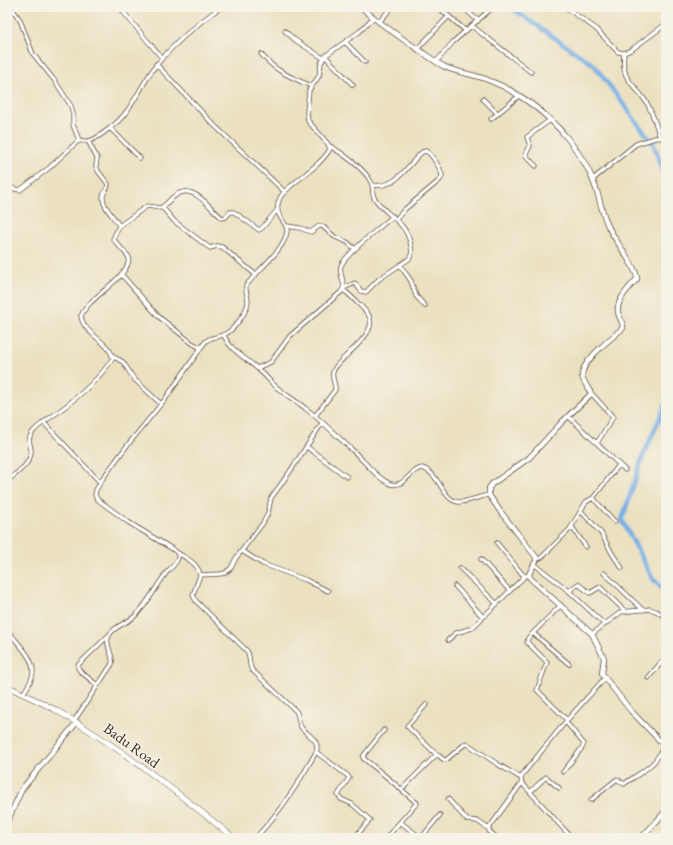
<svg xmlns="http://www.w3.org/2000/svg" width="673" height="845" viewBox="0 0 673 845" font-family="'EB Garamond',serif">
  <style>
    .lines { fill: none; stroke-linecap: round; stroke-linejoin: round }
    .canal { stroke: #75afe5; stroke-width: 4.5 }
    .street-casing { stroke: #554536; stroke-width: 5 }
    .secondary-casing { stroke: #554536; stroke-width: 6 }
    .primary-casing { stroke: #554536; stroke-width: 6 }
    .street { stroke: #fff; stroke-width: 3.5 }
    .secondary { stroke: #fff; stroke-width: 4.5 }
    .primary { stroke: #fff; stroke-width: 5 }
    .labels { text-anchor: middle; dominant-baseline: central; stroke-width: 3; stroke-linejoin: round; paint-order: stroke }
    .street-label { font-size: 15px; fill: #3b2a1e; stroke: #f7f3e8 }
  </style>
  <rect width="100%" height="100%" fill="#f7f3e8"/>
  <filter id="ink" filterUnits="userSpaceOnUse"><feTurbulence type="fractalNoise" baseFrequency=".025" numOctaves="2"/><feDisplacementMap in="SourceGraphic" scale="8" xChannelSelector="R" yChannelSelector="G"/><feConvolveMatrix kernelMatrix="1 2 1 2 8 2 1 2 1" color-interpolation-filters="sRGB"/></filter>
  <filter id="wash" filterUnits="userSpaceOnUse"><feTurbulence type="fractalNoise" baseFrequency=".012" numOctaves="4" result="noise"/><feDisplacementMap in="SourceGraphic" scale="16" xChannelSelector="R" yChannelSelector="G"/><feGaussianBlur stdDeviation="0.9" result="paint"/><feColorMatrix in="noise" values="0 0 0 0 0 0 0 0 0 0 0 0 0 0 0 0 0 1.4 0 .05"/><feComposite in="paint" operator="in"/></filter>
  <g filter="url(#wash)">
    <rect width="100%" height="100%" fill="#ebe1c1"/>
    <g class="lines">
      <path class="canal" d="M510,7l84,58 60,80 12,34
        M666,404l-23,52 -21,64 31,59 13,13"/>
    </g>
  </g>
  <g filter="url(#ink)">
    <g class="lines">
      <g class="street-casing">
        <path id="street" d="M11,7l9,13 13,34 22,27 16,25 2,8v11l6,15
          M119,7l43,51
          M438,7l28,24
          M463,7l15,14
          M565,7l30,21 23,24 6,1 7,-3 35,-26
          M379,22l13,-15
          M472,26l59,46
          M285,31l10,9 28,18
          M345,42l20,20
          M417,49l32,-33
          M624,53c-3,31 11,29 24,52 5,10 9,22 12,33
          M261,54c15,18 30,23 50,32
          M325,56l28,29
          M436,62l17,-20 40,-35
          M156,64l59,62 70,66
          M483,99l15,15
          M491,119l28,-23
          M110,128l30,30
          M330,146c12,7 35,23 41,36 3,5 0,12 4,17 16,22 34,22 37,54l-3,6 -30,20 -13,13 -5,-1 -6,-8 -11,5
          M536,166l-10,-10v-2l4,-8 -3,-9 23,-17
          M592,180l44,-36 19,-6 11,-1
          M7,184c4,4 7,6 13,6l29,-22 28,-26c4,-3 7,0 12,-1 5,-1 16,-9 21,-13 22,-15 30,-43 47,-64 18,-21 41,-41 64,-57
          M373,185c23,4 34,-19 49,-33l4,-1c6,3 16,20 16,25l-2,4 -35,29 -9,10
          M162,207l12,14 33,25 3,2 7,-2 5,1 34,28
          M119,226l28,-20 14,2 1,-1c6,-4 11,-12 18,-14 15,-7 31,16 42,25l4,-1 4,-5h4l25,18 3,-2 16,-19
          M287,226l13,2 11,4 8,-6h3l13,11 12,5 8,7
          M400,265l11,16 5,15 9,10
          M121,274l38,43 33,26 9,5
          M224,335c5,15 25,25 36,36 5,4 9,9 13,13 9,9 22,16 32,24 16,12 30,26 45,40 12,10 27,31 41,36 13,4 20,-15 31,-16 18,5 20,32 36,34 6,1 23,-6 31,-7
          M112,356l11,6 11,17 27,25
          M257,368l14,-6 19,-26 51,-44c7,-8 -3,-17 0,-26 4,-12 41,-40 52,-50
          M591,393l22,24 -16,26
          M315,416l20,-26c1,-6 -4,-12 -2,-18 2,-7 9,-12 14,-17 9,-9 31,-26 21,-41 -4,-5 -16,-17 -22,-22l-3,-2
          M568,416l57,54
          M44,423l56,59
          M307,447l40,30
          M7,481c9,-8 22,-15 24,-28 1,-8 -5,-12 1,-20 6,-8 18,-15 26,-21 19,-14 42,-34 55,-54 -4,-17 -30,-24 -32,-42 8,-20 49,-38 48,-59l-16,-18 6,-13c-4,-9 -16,-18 -16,-28 -1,-5 5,-8 5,-14l-10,-13 -2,-5 1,-8 -9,-17
          M581,511l20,22 12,22 9,13
          M615,522l-22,-24 26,-33
          M572,527l14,20
          M497,543l26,32 3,1
          M242,551l21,13 43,16 22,11
          M178,553c9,6 20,10 22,22l-7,20 3,6 51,50c4,6 1,13 5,19l44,41c3,5 2,11 5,16 6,8 20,13 15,25 -17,31 -36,61 -61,86
          M481,559l29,32
          M536,560l6,-3 28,-28 16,-27 7,-4
          M534,564l35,27 9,-7 12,9 10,-6 26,25
          M460,568l37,36
          M604,573l39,37
          M200,575l20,-1 5,-1 6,-5 5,-10 27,-35 5,-10 3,-15 18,-25 33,-50
          M455,586l28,31
          M570,592l34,32
          M561,605l-33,33 -1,4 20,20 -10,28 30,30
          M7,629c8,13 27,27 26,44 -1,7 -6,15 -10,21
          M533,633l36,31
          M592,634l29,-22 29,-3 6,2 10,6
          M448,640l8,-7 16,-5 53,-52
          M648,678l18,-21
          M97,685l-17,-14 -2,-3v-3l31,-30
          M427,704l-20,22 30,29
          M74,721l38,-57c2,-10 -9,-21 -2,-30 5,-8 17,-11 25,-18 13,-12 21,-30 32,-44 4,-4 11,-10 11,-15 1,-3 -1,-5 -4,-7l-46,-28 -23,-17 -8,-6 -2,-4 1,-5 7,-12 23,-31 40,-49 39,-56c6,-6 13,-4 20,-8 9,-4 23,-23 23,-33 0,-5 -3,-10 -2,-15 11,-16 37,-34 41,-54 2,-10 -16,-16 -7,-34 2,-5 8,-9 12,-13 13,-11 30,-22 38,-36l-2,-5 -20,-23 -1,-9 2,-22 10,-14 2,-13 4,-7 34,-24 14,-14
          M384,730l-20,25 -1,3 26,21 28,24 -31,35
          M316,752l32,24 1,2 -11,17 3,4 11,5 18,16 -16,18
          M563,772l19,-24 2,-4 -18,-22
          M522,783l48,53
          M402,789l33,-33 3,-1 6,5h2l20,-17 33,22 22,13
          M530,792l16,-15 13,11
          M448,799l19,21 10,1 12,8
          M591,800l26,-21 7,5c14,-10 37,-21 39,-40
          M400,822l21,16 19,-23
          M497,838l-8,-7v-3l32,-44 1,-9 45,-55 38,-42"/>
      </g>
      <g class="secondary-casing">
        <path id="secondary" d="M361,7c19,17 40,31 61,45 7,5 15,11 23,15 13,6 29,7 43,13 30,11 60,34 80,59 10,13 22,31 27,47 5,13 7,27 13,40 5,12 30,43 29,53 -7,8 -21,21 -19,33 1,6 5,10 5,16 -10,9 -42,33 -41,48 1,5 6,12 9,17l-1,2 -28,27 -33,36 -37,26 -3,4v7l11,16 36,46v4l-7,13 1,4 62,56 12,24 -2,15 3,5 26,33 28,29 7,5
          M7,822l15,-33 55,-67
          M641,838l25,-27"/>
      </g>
      <g class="primary-casing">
        <path id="primary" d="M7,686c17,9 35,16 52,26 62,36 119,81 175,126"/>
      </g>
      <use href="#street" class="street"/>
      <use href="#secondary" class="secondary"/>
      <use href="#primary" class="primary"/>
    </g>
  </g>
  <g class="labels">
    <g class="street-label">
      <text transform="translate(132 745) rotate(36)">Badu Road</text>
    </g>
  </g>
  <rect width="673" height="845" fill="none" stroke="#f7f3e8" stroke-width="24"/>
</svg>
